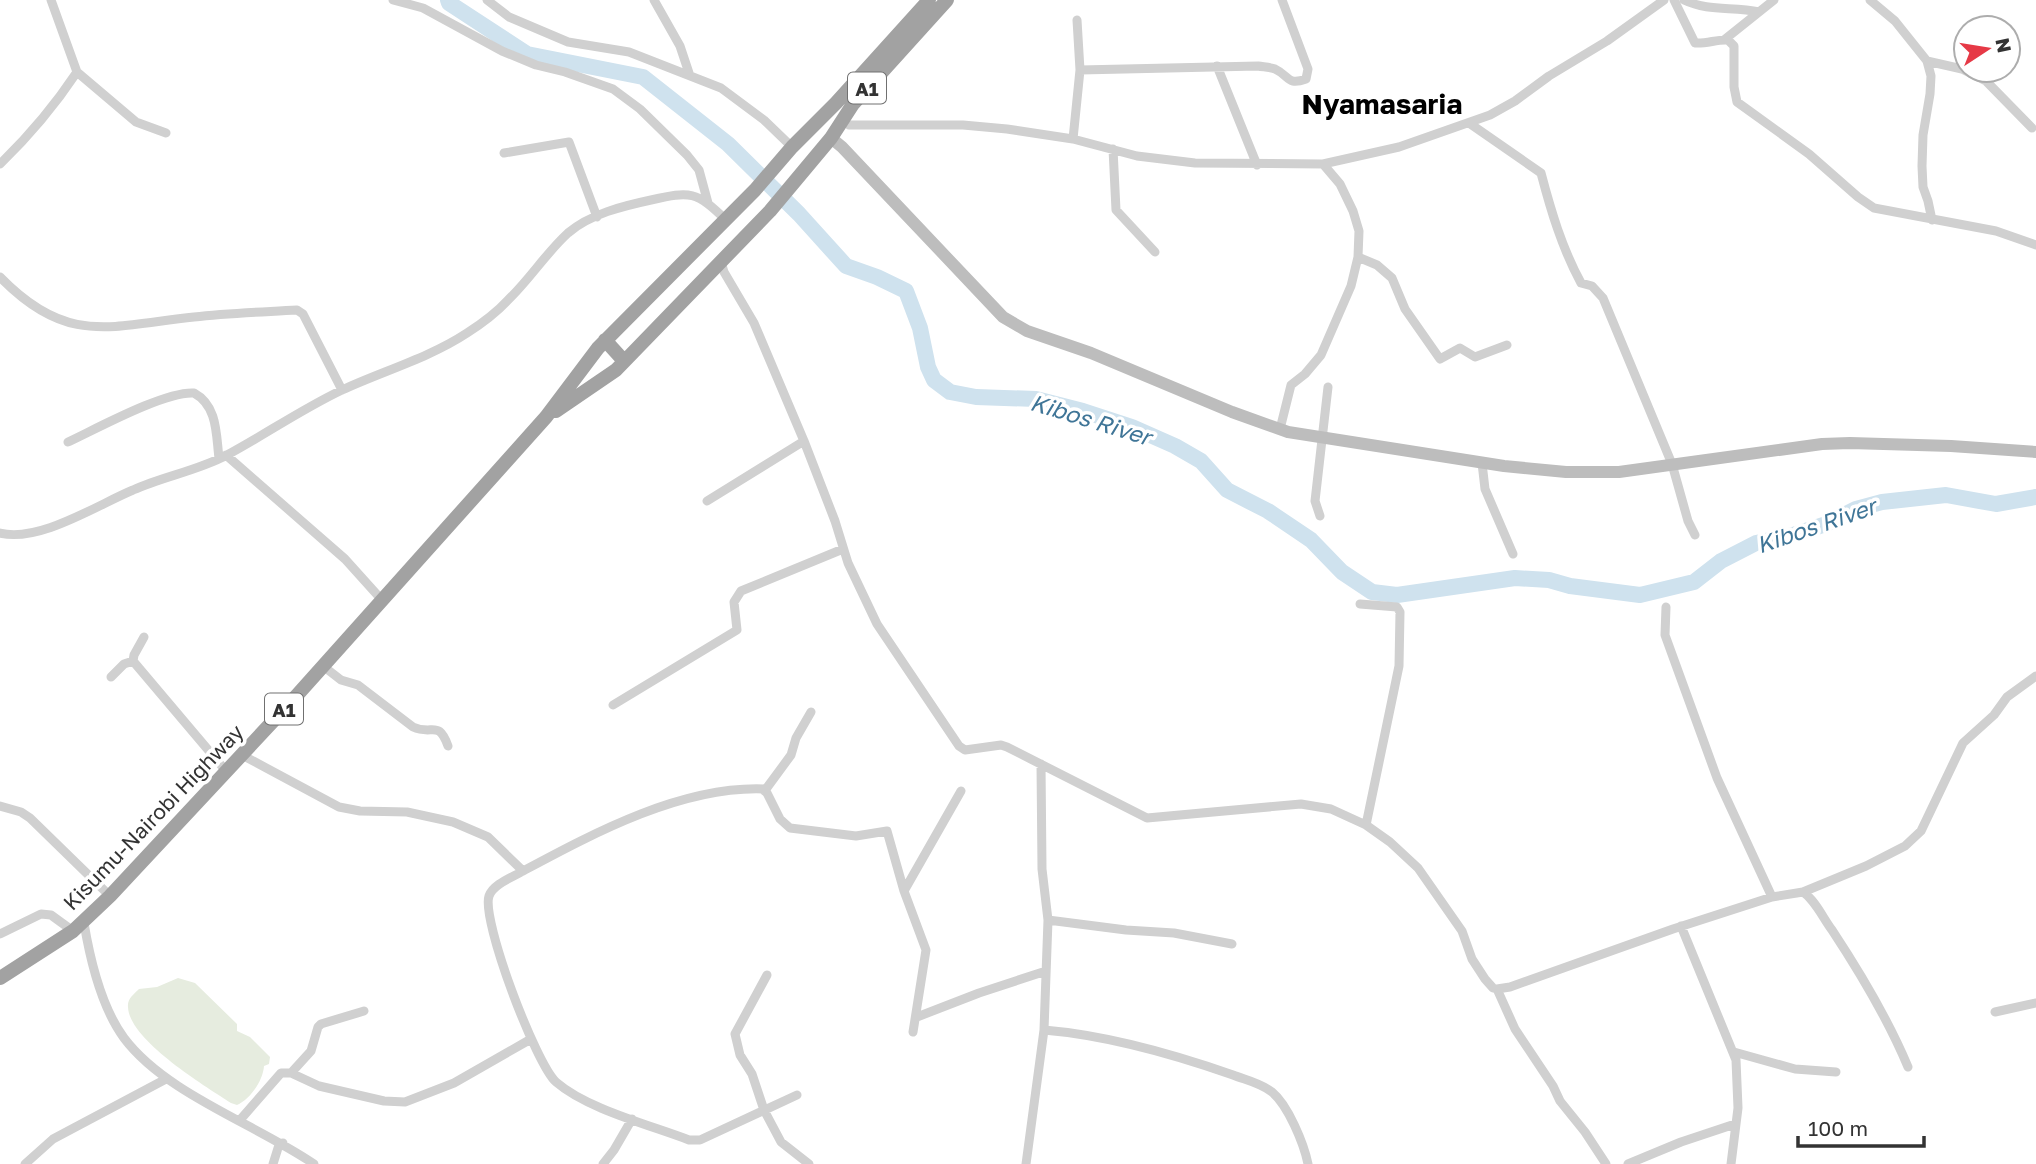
<svg xmlns="http://www.w3.org/2000/svg" width="2036" height="1164" viewBox="0 0 2036 1164" font-family="'Golos Text',sans-serif">
  <style>
    .green { fill: #e6ecdf }
    .lines { fill: none; stroke-linecap: round; stroke-linejoin: round }
    .river { stroke: #cfe2ee; stroke-width: 16 }
    .minor { stroke: #d0d0d0; stroke-width: 9 }
    .secondary { stroke: #bdbdbd; stroke-width: 12 }
    .trunk { stroke: #a2a2a2; stroke-width: 14 }
    .labels { text-anchor: middle; dominant-baseline: central; stroke-width: 7; stroke-linejoin: round; paint-order: stroke }
    .shield { fill: #fff; stroke: #707070; stroke-width: 2 }
    .shield-label { font-size: 19px; font-weight: bold; fill: #333 }
    .street-label { font-size: 21px; fill: #333; stroke: #fff }
    .water-label { font-size: 23px; font-style: italic; fill: #3f7597; stroke: #fff }
    .district-label { font-size: 28px; font-weight: bold; fill: #000; stroke: #fff }
  </style>
  <rect width="100%" height="100%" fill="#fff"/>
  <path class="green" d="M178,978l17,5 42,41v7l13,6 20,20 -1,7 -5,2c-1,15 -14,33 -27,39l-6,-2c-26,-17 -102,-63 -103,-96 -1,-8 6,-13 11,-18l18,-2z"/>
  <g class="lines">
    <path class="river" d="M448,0l1,3 78,51 116,23 85,67 71,70 47,52 31,11 29,14 14,37 8,39 6,13 16,12 26,5 60,2 47,12 49,16 43,19 26,15 26,29 41,21 43,29 31,32 30,20 25,3 118,-17 34,2 21,6 70,9 54,-13 27,-21 35,-18 37,-8 33,-11 30,-15 26,-7 64,-7 50,9 40,-7"/>
    <path class="minor" d="M393,0l30,8 79,43 34,14 29,7 48,17 27,20 47,46 12,15 9,33
      M487,0l22,17 59,25 61,10 92,36 43,32 28,27
      M654,0l26,46 9,27
      M1674,0l21,43c12,1 22,-4 33,-3l6,6v41l3,15 72,52 49,43 16,11 122,23 40,14
      M1684,0c25,12 49,6 75,12
      M1870,0l25,21 32,40 4,15 -1,18 -7,41 -1,31 1,21 5,14 4,19
      M1724,40l50,-40
      M1927,61l35,8 24,12 46,47
      M1217,66l40,99
      M1080,70l178,-4c5,1 12,1 17,3 15,7 12,17 31,10l2,-10 -26,-69
      M77,72l59,50 30,11
      M1469,123l72,50c10,38 21,75 40,110l11,3 11,12 69,166 16,57 7,14
      M849,125h114l44,4 66,10 64,17 58,7 128,1 76,-17 91,-32 25,-14 34,-25 58,-35 57,-41
      M1073,139l7,-69 -3,-50
      M1113,149l3,61 39,42
      M504,153l65,-11 28,75
      M0,164c29,-28 55,-59 77,-92l-26,-72
      M1358,257l19,8 15,13 13,31 35,50 20,-11 15,9 32,-12
      M721,262l3,10 30,51 50,118 31,80 13,42 29,61 82,122 6,4 36,-5 6,2 140,71 154,-14 30,5 35,16 24,17 28,26 44,63 10,28 13,20 8,9 4,1 18,40 38,57 7,15 25,31 21,32
      M0,277c67,69 110,49 194,40 34,-4 69,-5 103,-7l6,4 39,76
      M1280,429l11,-44 14,-11 16,-19 30,-69 7,-29 1,-26 -6,-20 -13,-27 -17,-20
      M68,442c28,-13 97,-51 126,-49 24,13 22,42 25,65
      M226,455l119,104 36,40
      M1482,463l3,26 28,65
      M707,501l97,-60
      M1320,516l-5,-15 13,-114
      M0,533c39,10 97,-28 133,-43 31,-14 64,-19 94,-35 39,-21 75,-46 115,-65 41,-19 87,-32 125,-57 14,-9 30,-21 41,-33 22,-21 38,-47 60,-67 22,-19 55,-27 83,-33 40,-9 45,-9 75,20
      M1360,604l37,3 3,5 -1,54 -33,159
      M1666,607l-1,28 52,143 55,119
      M144,637l-10,18 -1,6 93,110
      M323,666l18,14 17,5 55,42c20,9 25,-8 35,19
      M111,677l13,-13 9,-3
      M613,705l124,-75 -3,-28 7,-11 102,-42
      M242,755l97,52 21,4 47,1 46,10 35,15 35,34c71,-38 160,-86 243,-82l25,-34 5,-17 15,-26
      M1041,764l1,105 6,51 -4,110c60,5 132,25 189,45 13,5 28,8 39,17 16,13 32,52 36,72
      M762,789l5,4 13,26 10,9 66,8 31,-5 17,60 22,59 -13,82
      M0,806l21,6 9,6 80,78
      M523,871c-10,6 -30,13 -34,25 -8,24 47,168 67,186 31,27 94,43 133,58h11l97,-45
      M904,891l57,-100
      M1803,892l63,-26 39,-20 16,-15 42,-88 31,-28 13,-18 29,-21
      M1048,920l78,10 48,3 58,11
      M84,923c6,36 18,85 40,115 42,56 132,86 190,126
      M1681,926l55,134 2,48 -7,56
      M0,934l41,-20 10,1 22,16
      M767,975l-32,59 5,21 12,19 12,36 17,32 28,22
      M1497,989l13,-2 163,-58 99,-32 31,-5c12,8 20,26 29,38 29,44 56,89 76,137
      M1995,1012l41,-9
      M917,1017l62,-24 67,-22
      M1734,1052l61,17 41,3
      M291,1073l20,-22 7,-24 3,-3 43,-13
      M240,1120l41,-47h10l28,13 65,15 21,1 49,-19 77,-44
      M25,1164l28,-25 113,-60
      M273,1164l5,-16 5,-5
      M603,1164l11,-14 18,-31
      M1026,1164l18,-134
      M1628,1164l53,-22 54,-18"/>
    <path class="secondary" d="M831,138l11,9 161,170 24,14 64,22 141,59 56,20 216,34 62,6h53l203,-28 28,-1 101,3 85,6"/>
    <path class="trunk" d="M605,340l19,21
      M556,411l60,-41 154,-159 61,-73 22,-34 94,-104
      M0,978l73,-47 37,-35 180,-193 256,-286 52,-69 157,-158 37,-43 44,-44 93,-103"/>
  </g>
  <g class="labels">
    <g class="shield">
      <rect x="848" y="72.5" width="38" height="31" rx="5"/>
      <rect x="265" y="693.5" width="38" height="31" rx="5"/>
    </g>
    <g class="shield-label">
      <text x="867" y="88">A1</text>
      <text x="284" y="709">A1</text>
    </g>
    <g class="street-label">
      <text transform="translate(153 817) rotate(-46)">Kisumu-Nairobi Highway</text>
    </g>
    <g class="water-label">
      <text transform="translate(1091 419) rotate(17)">Kibos River</text>
      <text transform="translate(1816 525) rotate(-19)">Kibos River</text>
    </g>
    <g class="district-label">
      <text x="1382" y="103">Nyamasaria</text>
    </g>
  </g>
  <g transform="translate(1987 49) rotate(78)"><circle r="33" fill="#ffffff" stroke="#adadad" stroke-width="2"/>
  <path d="M0-5L12 26L0 18L-12 26Z" fill="#e63946"/>
  <text y="-10" font-size="19" font-weight="bold" text-anchor="middle" fill="#333333">N</text>
  </g>
  <path d="M1798 1136v10h126v-10" fill="none" stroke="#333333" stroke-width="3.5"/>
  <text x="1808" y="1136" font-size="21" fill="#333333" stroke="#ffffff" stroke-width="5" paint-order="stroke">100 m</text>
</svg>
